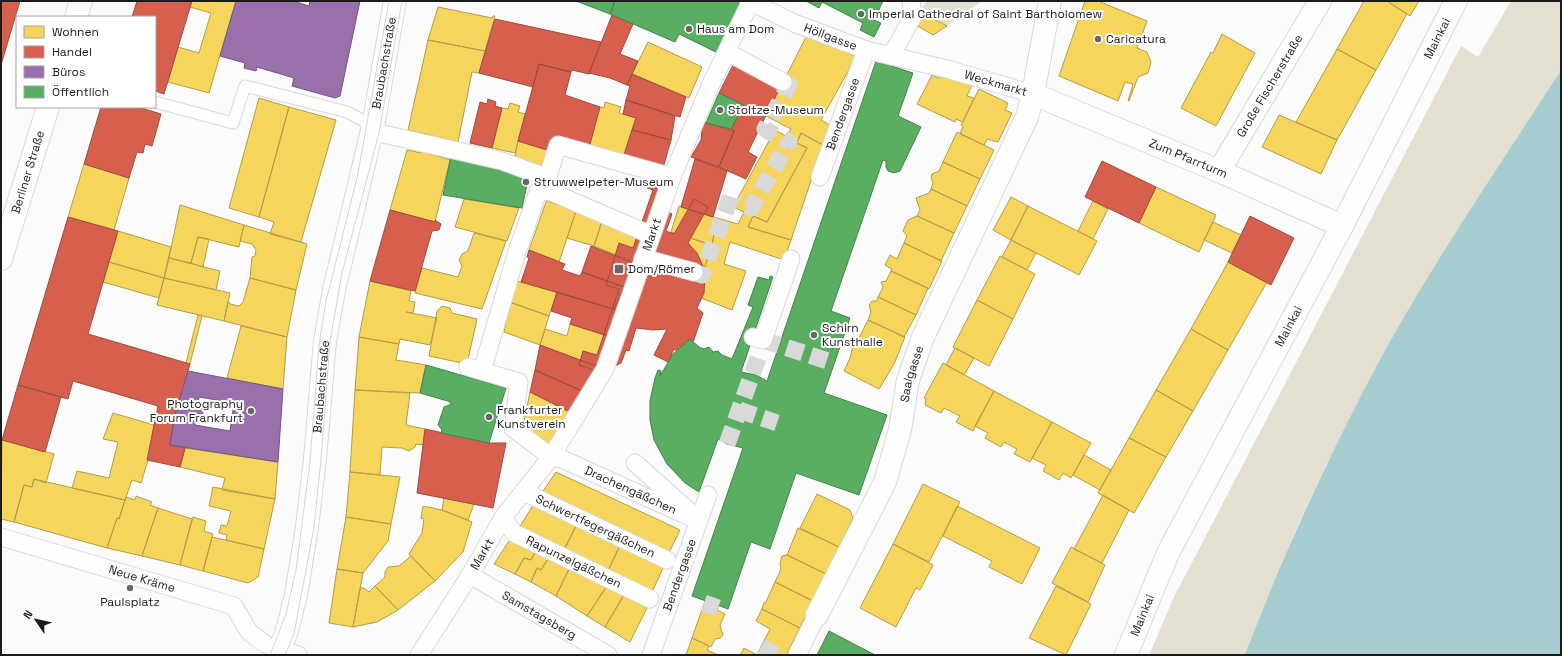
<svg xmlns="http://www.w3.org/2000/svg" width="1562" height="656" viewBox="0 0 1562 656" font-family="'Space Grotesk',sans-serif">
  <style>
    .green { fill: #e3e0d2 }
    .water { fill: #a8cdd1 }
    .homes { fill: #f6d55c; stroke: #b49d48 }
    .shops { fill: #d6604d; stroke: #9e4b3e }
    .offices { fill: #9970ab; stroke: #735680; fill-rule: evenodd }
    .public { fill: #5aae61; stroke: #47824c }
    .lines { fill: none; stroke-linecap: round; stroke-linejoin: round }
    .pedestrian-tunnel { stroke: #d8d9d8; stroke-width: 17; stroke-dasharray: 17 8; stroke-linecap: butt }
    .service-casing { stroke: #d7d8d7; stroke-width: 13 }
    .pedestrian-casing { stroke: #d7d8d7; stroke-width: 19 }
    .minor-casing { stroke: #d7d8d7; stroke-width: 24 }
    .tertiary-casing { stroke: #d7d8d7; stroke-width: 24 }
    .secondary-casing { stroke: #d7d8d7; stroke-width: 24 }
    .service { stroke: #fefefe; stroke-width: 11 }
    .pedestrian { stroke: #fefefe; stroke-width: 17 }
    .minor { stroke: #fefefe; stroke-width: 22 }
    .tertiary { stroke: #fefefe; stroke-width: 22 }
    .secondary { stroke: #fefefe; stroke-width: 22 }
    .tram { stroke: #d4d4d4; stroke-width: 1 }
    .poi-dot { fill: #686968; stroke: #fff; stroke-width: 1.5 }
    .labels { text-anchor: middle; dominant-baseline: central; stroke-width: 4; stroke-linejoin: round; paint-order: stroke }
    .poi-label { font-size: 12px; fill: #1a1b1a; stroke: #fff; text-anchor: start }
    .street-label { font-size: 12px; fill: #1a1b1a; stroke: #fff }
  </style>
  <rect width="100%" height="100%" fill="#fafbfa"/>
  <path class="green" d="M926,1h56l-35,25 -27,-14z
    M1511,1h50v69l-104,161 -86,145 -45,89 -31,67 -49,123h-97l25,-58 287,-551 17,11z"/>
  <path class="water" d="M1561,70v585h-316c36,-95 78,-187 125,-277 57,-107 126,-207 191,-308z"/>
  <path class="homes" d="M192,1h44l-27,92 -41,-11 10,-35 21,6 12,-40 -21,-6z
    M1085,1h13l49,20 -10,27 10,4 4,10 -3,11 -10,4 -9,24h-1l5,-17 -8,-2 -7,19 -59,-25z
    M1364,1h23l20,13 -31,56 -39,-21z
    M1387,1h32l-9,15z
    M438,7l54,11 1,-2h2l-10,35 -57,-11z
    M920,12l27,14 -14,9 -19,-11z
    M808,33l48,24 -35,63 9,5 -7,20 -22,-12 -4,10 10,5 -40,74 -14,-6 -5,11 43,13 -7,20 -54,-18 -6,22 22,7 -14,39 -44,-17 9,-26 7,2 8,-24 5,-27 21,6 6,-12 -11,-5 42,-77 11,6 5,-7 -25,-13z
    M1222,34l33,19 -39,73 -35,-18 30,-56 2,1z
    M428,40l57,11 -6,22 -7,-1 -14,70 -50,-12z
    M648,42l54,25 -13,31 -57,-24z
    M1337,49l39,21 -39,70 -41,-18z
    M942,72l30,13 -5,11 7,2 -11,24 -7,-3 -1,3 -38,-18 15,-29 7,3z
    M979,89l29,14 -3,7 7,3 -14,29 -11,-3 -3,6 -24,-11 3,-8 -2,-1z
    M259,98l30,9 -30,110 -30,-9z
    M605,102l16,5 -2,6 17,5 -12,37 -35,-10 11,-38 4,1z
    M510,103l10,3 -2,6 7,2 -10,39 -23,-5 10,-40 6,1z
    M289,107l47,13 -35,122 -31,-8 4,-12 -15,-5z
    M1279,115l58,25 -16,34 -59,-27z
    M957,132l37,18 -14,29 -37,-17z
    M801,133l22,12 -32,95 -43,-13 5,-11 14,6 40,-74 -10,-5z
    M518,141l32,10 -7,22 -29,-12z
    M407,150l14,3 1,-2 28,9 -15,62 -45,-12z
    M943,162l37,17 -13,27 -36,-17 2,-6 -2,-5 1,-4 7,-3z
    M84,164l45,14 -15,52 -46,-13z
    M1156,187l60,28 -17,37 -60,-29z
    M931,189l36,17 -13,27 -37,-17 3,-6 -4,-12 13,-5z
    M1011,197l17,9 -17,34 -18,-10z
    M464,199l55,9 -12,33 -52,-14z
    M547,199l3,3 26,9 -17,51 -30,-12z
    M1093,201l15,8 -15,30 -15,-8z
    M180,205l64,20 -5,22 -41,-10 -7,26 -22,-5z
    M679,206l38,12 -5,27 -41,-13z
    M1028,206l69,35 -18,34 -68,-35z
    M576,211l26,10 -8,25 -27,-8z
    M917,216l37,17 -13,28 -37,-18 3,-7 -4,-5 5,-11z
    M602,221l41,15 -12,25 -37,-15z
    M1213,222l28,13 -9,18 -28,-13z
    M244,225l63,19 -11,46 -46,-12 2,-21 3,-1 1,-6 -4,-6 -12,-3z
    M118,231l53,16 -7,31 -55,-16z
    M671,232l41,13 -8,24 -40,-12z
    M474,233l32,8 -24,68 -67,-16 7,-25 36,9 4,-11 -3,-6 3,-6 6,-3z
    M198,237l11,2 -6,28 -12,-4z
    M1011,240l25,13 -9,17 -25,-13z
    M904,243l38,18 -13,28 -38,-18 1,-2 -7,-4 5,-10 7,4z
    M1000,256l35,18 -22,45 -36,-19z
    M169,258l51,13 -4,19 -52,-12z
    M109,262l55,16 -5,20 -56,-16z
    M1228,262l39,20 -39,68 -37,-21z
    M891,271l37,17 -12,27 -38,-18 5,-10 -2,-5 5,-1z
    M647 281a8 8 0 1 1 16 0a8 8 0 1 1-16 0Z
    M164,278l66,15 -6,28 -67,-16z
    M250,278l46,12 -9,47 -63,-16 4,-20 2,3 9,2 4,-4z
    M370,281l41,10 -2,10 6,1 -2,11 -7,-1 31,6 -7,27 -30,-6 -1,5 -40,-7z
    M517,281l40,11 -8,24 -40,-14z
    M878,297l38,18 -12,22 -36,-17 3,-8 -2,-7 3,-4h5z
    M977,300l36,19 -24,47 -36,-19z
    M510,302l39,14 -9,29 -36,-13z
    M442,306l8,2 2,5 25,6 -10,45 -38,-8 8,-45z
    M198,315l4,1 -12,48 -4,-1z
    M868,320l37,17 -11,27 -15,25 -35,-18 6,-13 4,-17 3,1z
    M570,324l38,12 -13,29 1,1 -56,-21 5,-16 22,7z
    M241,326l46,11 -4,52 -56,-11z
    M1191,329l37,21 -35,61 -37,-21z
    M359,337l40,7 -3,16 30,5 -6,28 -65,-3z
    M955,348l19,10 -10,17 -18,-10z
    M943,363l51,28 -21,40 -17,-9 4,-6 -16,-8 -3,5 -16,-8 1,-6 -2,-1z
    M355,390l55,3 -4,32 19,4 -2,16 -7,-1 -1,3 -6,4 -7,-3 -20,-1 -2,28 -30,-3z
    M1156,390l37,21 -27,46 -37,-19z
    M994,391l58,31 -22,40 -16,-8 3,-5 -13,-7 -3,5 -16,-9 3,-5 -13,-7z
    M530,392l40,20 -20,36 -28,-17z
    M113,413l41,12 -6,35 -7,23 -9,-3 -7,20 -53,-12 5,-17 32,7 9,-36 -15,-3z
    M1052,422l39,21 -20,35 -8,-5 -4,7 -16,-9 3,-6 -14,-7z
    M1129,438l37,19 -32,56 -36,-20z
    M2,440l52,14 -8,29 -12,-4 -2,8 -8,-2 -10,37 -13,-3z
    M185,448l93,14 -3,37 -53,-9 3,-12 -45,-11z
    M1084,455l27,15 -11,20 -27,-15z
    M350,472l50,5 -9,47 -45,-7z
    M556,472l124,58 -12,25 -127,-61z
    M34,479l91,21 -6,19 -2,-1 -10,30 -93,-26 10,-37 8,2z
    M923,484l37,18 -31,60 -36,-18z
    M213,487l62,12 -11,50 -38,-9 1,-5 -8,-2 2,-8 6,1 4,-15 -22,-5z
    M817,494l33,16 3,8 -14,29 -39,-19z
    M1103,495l26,15 -27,53 -28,-14z
    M136,496l16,6 -2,3 8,3 -16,48 -35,-8 10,-30 2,1 7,-22 9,3z
    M444,498l30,6 -6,16 -26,-10z
    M535,502l43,20 -14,28 -45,-22z
    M423,506l19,4 30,12 -9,30 -28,29 -26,-27 13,-21 2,-14 -3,-1z
    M957,506l83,42 -18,36 -33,-17 3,-6 -49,-25z
    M158,508l34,11 -12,46 -38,-9z
    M193,517l13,4 -2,10 9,3 -10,37 -23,-6z
    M346,517l45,7 -3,17 -25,32 -26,-4z
    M578,522l43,21 -13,28 -44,-21z
    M798,528l41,19 -13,27 -39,-19z
    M212,537l52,12 -6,28 -10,6 -45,-12z
    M511,538l25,13 -5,9 -7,-2 -9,16 -21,-10z
    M621,543l44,21 -13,28 -44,-21z
    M893,544l40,21 -13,25 -4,-2 -20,39 -36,-19z
    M1071,547l34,18 -17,37 -36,-19z
    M536,551l13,6 -8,13 -4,-2 -6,14 -16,-8 9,-16 7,2z
    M787,555l39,19 -13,27 -38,-19 6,-13 -1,-6 2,-7z
    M411,556l24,25 -37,29 -23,-24 10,-9v-5l3,-5 11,-1z
    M549,557l21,10 -14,29 -25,-14 6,-14 4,2z
    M570,567l37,19 -20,30 -31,-20z
    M337,569l26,4 -10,54 -24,-4z
    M775,582l38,19 -13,27 -38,-19 2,-6 2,-1z
    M375,586l23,24 -21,12 -24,5 7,-39h4l5,4z
    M607,586l17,9 -19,32 -18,-11z
    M1056,586l35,18 -25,51 -37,-17z
    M624,595l23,13 -17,34 -25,-15z
    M705,601l14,4 -2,5 8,4 -5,11 3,10 -3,3 -5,1 -4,8 -19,-9z
    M762,609l38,19 -14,27h-46l4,-7 13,7 13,-26 -14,-8z
    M692,638l17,8 -2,4 11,5h-32z"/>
  <path class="shops" d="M1,1h19l-19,64z
    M137,1h55l-28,93 -9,-3v-74h-23z
    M612,15l21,9 -13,30 18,7 -11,24 -17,-7 -21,-5z
    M495,19l106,23 -12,32 -17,-4 -1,2 -32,-8 -6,23 -54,-14z
    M539,64l32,8 -6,23 35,12 -11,41 -32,-12 -6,15 -33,-10z
    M733,65l46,24 -31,63 9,5 -11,22 -27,-12 15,-36 -3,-2 13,-24 -25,-12z
    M632,74l54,23 -6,20 -54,-17 4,-14 -3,-1z
    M488,99l8,3 -1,4 7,2 -10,40 -22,-5 10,-41 7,2z
    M626,100l49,16 -4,24 -39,-10 4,-12 -13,-4z
    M101,107h37l23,7 -9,32 -7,-2 -2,9 -6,-1 -8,26 -45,-14z
    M703,122l31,9 -15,36 -28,-10 10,-17z
    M632,130l39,10 -8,28 -37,-10 1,-2 -3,-1z
    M695,159l32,12 -14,46 -32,-10z
    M1102,161l54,26 -17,36 -54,-26z
    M644,171l27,14 -9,25 10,4 -6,17 8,3 20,-35 14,8 -20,36 9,10 6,13 2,10 -1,17 -7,15 6,5 -15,44 -14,-8 -6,13 -14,-7 13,-26 -14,1 -17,-2 -7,23 -3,-1 -5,13 -19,10 -23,-8 4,-14 14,4 22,-66 -13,-4 13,-42 14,5 20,-58 -14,-5z
    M390,210l45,12v-2l6,4 -2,6 -7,1 -17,60 -45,-10z
    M1250,216l44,22 -23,47 -43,-23z
    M68,217l50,14 -30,103 102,30 -15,51 -5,30 15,3 -5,19 -33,-7 11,-54 -85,-25 -5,18 -50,-14z
    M591,246l43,17 -10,24 -42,-15z
    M529,250l36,14 -3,6 18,6 2,-4 42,15 -10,22 -93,-27 8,-24 -2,-1z
    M557,292l59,18 -8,26 -38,-12 2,-6 -21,-7z
    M540,345l56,21 -14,25 -47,-21z
    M535,370l47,21 -12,21 -40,-20z
    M18,385l43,12 -16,55 -43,-12z
    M425,429l64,14h17l-13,65 -76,-15z"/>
  <path class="offices" d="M236,1h57l16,5 1,-5h50l-20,95 -5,2 -43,-12 2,-8 -37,-11 -1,4 -12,-3 1,-5 -25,-7z
    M188,371l95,18 -5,73 -108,-17 5,-30zM199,397l35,6 -4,28 -35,-6 1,-7 5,-2 2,-3 -1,-6 -4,-2z"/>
  <path class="public" d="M576,1h39l-5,13z
    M615,1h133l-28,53 -41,-20 -4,8 -65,-28z
    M806,1h77l-9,19 7,3 -7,14 -14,-7 3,-7 -41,-21 -3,6z
    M876,61l37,12 -15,43 23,11 -21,44 -6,2 -6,-2 -2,-4v-6l-3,-1 -52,151 19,7 -26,75 63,22 -28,80 -63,-22 -26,76 -19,-7 -23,67 -36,-13 51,-148 -16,-4 -9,-5 -19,53 -14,-9 -18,-19 -13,-24 -4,-20v-19l5,-23 3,-8 3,1 -1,5 13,-22 17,-15 9,8 5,2 5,-2 4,5 5,-1 4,4 10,4 21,-52 -5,-2 10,-28 11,3 1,-4 3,1 -32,95 15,3 11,6z
    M719,93l25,12 -13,24 -25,-6z
    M451,156l78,19 -7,33 -79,-13z
    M426,365l80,23 -17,55 -48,-10 1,-3 -4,-5 6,-18 6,-2 1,-3 -31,-9z
    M829,631l46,24h-58z"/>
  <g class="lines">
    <path class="pedestrian-tunnel" d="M775,135l-10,-6 24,-44 -6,-3
      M747,206l4,2 35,-61 3,-5 -6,-3
      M694,272l8,3 29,-79 8,5
      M763,340l71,23
      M739,410l38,13
      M727,444l31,-86
      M704,603l14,5
      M761,647l15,8"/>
    <g class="service-casing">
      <path id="service" d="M155,102l78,21 12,-37 102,26 26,14"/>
    </g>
    <g class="pedestrian-casing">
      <g id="pedestrian">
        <path id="s1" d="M749,1l45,22 72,27 81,19 86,25"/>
        <path d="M727,52l56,30"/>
        <path d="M891,56l22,-40 -2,-15"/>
        <path d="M373,126l6,7 123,28 46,17"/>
        <path id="s2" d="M820,177l46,-127"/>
        <path d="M538,192l11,-1 102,44"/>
        <path d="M643,258l51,14"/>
        <path d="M753,337l10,3 28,-81"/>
        <path id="s3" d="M468,367l51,15 -6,46 38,29 54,-88 67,-192 39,-93 40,-83"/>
        <path d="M482,371l35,-119 21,-60 8,-10 12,-37 114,32"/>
        <path d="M635,463l54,48"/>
        <path id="s4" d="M524,492l143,68"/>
        <path id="s5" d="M503,518l11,15 136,66"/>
        <path id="s6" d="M1,537l233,69 15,26 16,12"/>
        <path id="s7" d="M470,575l138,80"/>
        <path d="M291,653l7,2"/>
        <path id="s8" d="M419,655l51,-80 34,-59 47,-59 11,2 137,62"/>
        <path id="s9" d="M651,655l57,-160"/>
        <path d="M797,655l20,-40"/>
      </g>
    </g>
    <g class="minor-casing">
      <g id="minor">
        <path id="s10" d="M1033,94l186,77 123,55"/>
        <path id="s11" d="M1219,171l101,-170"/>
        <path id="s12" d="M817,615l68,-133 15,-52 8,-50 15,-43 104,-220 6,-23 17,-93"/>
        <path id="s13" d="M277,655l10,-24 9,-36 11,-68 8,-68 10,-118 9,-51 39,-164 22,-125"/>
      </g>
    </g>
    <g class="tertiary-casing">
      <g id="tertiary">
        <path id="s14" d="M1126,655l42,-102 174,-327 114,-225"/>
      </g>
    </g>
    <g class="secondary-casing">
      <g id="secondary">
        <path d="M76,17l5,-16"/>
        <path id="s15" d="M1,259l47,-152"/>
      </g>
    </g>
    <use href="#service" class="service"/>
    <use href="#pedestrian" class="pedestrian"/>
    <use href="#minor" class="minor"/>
    <use href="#tertiary" class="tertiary"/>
    <use href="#secondary" class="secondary"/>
    <path class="tram" d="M270,655l16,-41 10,-44 14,-108 9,-117 7,-44 31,-123 32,-177
      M285,655l9,-21 20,-107 7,-67 9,-118 12,-69 37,-140 23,-132"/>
  </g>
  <g class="poi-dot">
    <circle cx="861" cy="14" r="4"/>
    <circle cx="689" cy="29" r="4"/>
    <circle cx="1098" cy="39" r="4"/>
    <circle cx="720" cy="110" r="4"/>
    <circle cx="526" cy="182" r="4"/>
    <rect x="614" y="264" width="10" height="10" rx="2"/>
    <circle cx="814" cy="335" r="4"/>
    <circle cx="251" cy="411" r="4"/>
    <circle cx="489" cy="417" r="4"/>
    <circle cx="130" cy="588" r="4"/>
  </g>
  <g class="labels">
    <g class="poi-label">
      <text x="869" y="14">Imperial Cathedral of Saint Bartholomew</text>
      <text x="697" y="29">Haus am Dom</text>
      <text x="1106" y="39">Caricatura</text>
      <text x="728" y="110">Stoltze-Museum</text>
      <text x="534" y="182">Struwwelpeter-Museum</text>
      <text x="628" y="269">Dom/Römer</text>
      <text x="822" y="328">Schirn<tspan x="822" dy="14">Kunsthalle</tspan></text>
      <text x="243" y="404" text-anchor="end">Photography<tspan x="243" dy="14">Forum Frankfurt</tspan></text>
      <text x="497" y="410">Frankfurter<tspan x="497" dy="14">Kunstverein</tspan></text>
      <text x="130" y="602" text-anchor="middle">Paulsplatz</text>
    </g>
    <g class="street-label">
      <text stroke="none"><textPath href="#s1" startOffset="89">Höllgasse</textPath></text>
      <text stroke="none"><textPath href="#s14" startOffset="691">Mainkai</textPath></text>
      <text stroke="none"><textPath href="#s13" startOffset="603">Braubachstraße</textPath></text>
      <text stroke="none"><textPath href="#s1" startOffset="261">Weckmarkt</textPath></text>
      <text stroke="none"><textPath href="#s11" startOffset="99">Große Fischerstraße</textPath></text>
      <text stroke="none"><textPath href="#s2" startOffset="67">Bendergasse</textPath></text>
      <text stroke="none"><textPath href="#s10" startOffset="168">Zum Pfarrturm</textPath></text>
      <text stroke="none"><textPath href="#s15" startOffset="91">Berliner Straße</textPath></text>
      <text stroke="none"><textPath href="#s3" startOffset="393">Markt</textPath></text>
      <text stroke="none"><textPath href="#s14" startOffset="367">Mainkai</textPath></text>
      <text stroke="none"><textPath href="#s12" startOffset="261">Saalgasse</textPath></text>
      <text stroke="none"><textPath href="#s13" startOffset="273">Braubachstraße</textPath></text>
      <text stroke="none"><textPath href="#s8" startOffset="325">Drachengäßchen</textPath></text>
      <text stroke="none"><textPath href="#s4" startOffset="79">Schwertfegergäßchen</textPath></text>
      <text stroke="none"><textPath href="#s8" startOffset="119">Markt</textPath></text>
      <text stroke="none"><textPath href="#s5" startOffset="85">Rapunzelgäßchen</textPath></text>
      <text stroke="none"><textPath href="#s9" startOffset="85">Bendergasse</textPath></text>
      <text stroke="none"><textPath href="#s6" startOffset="147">Neue Kräme</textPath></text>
      <text stroke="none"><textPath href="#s7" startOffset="80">Samstagsberg</textPath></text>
      <text stroke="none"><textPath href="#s14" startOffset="43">Mainkai</textPath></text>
    </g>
  </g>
  <rect width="1562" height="656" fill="none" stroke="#1a1b1a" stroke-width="4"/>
  <rect x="16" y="16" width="140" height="92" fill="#ffffff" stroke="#a3a4a3"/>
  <rect x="24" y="26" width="20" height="12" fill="#f6d55c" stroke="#a3a4a3"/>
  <text x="52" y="36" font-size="12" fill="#1a1b1a">Wohnen</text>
  <rect x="24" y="46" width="20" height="12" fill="#d6604d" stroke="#a3a4a3"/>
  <text x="52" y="56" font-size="12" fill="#1a1b1a">Handel</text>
  <rect x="24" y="66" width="20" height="12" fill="#9970ab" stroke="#a3a4a3"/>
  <text x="52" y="76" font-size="12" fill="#1a1b1a">Büros</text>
  <rect x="24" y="86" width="20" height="12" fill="#5aae61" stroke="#a3a4a3"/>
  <text x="52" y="96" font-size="12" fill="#1a1b1a">Öffentlich</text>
  <g transform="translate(36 620) rotate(304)" stroke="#ffffff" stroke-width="3" paint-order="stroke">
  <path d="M0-3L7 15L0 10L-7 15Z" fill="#1a1b1a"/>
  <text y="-6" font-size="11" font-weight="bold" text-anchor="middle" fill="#1a1b1a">N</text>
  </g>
</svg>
